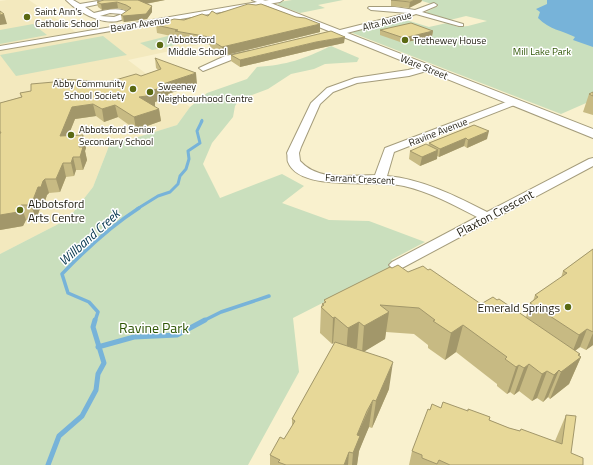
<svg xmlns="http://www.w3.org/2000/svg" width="593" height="465" viewBox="0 0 593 465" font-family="'Titillium Web',sans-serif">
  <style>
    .built { fill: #f3e9be }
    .green { fill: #cadfbd }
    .water { fill: #77b3d9 }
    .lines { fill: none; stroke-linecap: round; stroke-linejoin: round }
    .stream-far3 { stroke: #77b3d9; stroke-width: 2.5 }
    .stream-far2 { stroke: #77b3d9; stroke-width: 3 }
    .stream-far1 { stroke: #77b3d9; stroke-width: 3.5 }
    .stream { stroke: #77b3d9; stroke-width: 5 }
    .minor-casing { stroke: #a49c7b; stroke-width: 2 }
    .major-casing { stroke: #a49c7b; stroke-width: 2 }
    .minor { fill: #fff; fill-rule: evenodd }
    .major { fill: #fff; fill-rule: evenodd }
    .wall { fill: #c7ba83 }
    .shaded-wall { fill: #a2976a }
    .building { fill: #e7d898; stroke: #a2976a }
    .poi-dot { fill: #5a6913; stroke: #fff; stroke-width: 1.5 }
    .labels { text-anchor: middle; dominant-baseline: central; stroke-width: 3; stroke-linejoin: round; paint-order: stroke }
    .far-poi-label { font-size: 10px; fill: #201d10; stroke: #fff; text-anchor: start }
    .far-street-label { font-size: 10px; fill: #201d10; stroke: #fff }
    .far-park-label { font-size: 10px; fill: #2d5503; stroke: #fff }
    .poi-label { font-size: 12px; fill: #201d10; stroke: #fff; text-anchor: start }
    .street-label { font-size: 12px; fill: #201d10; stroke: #fff }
    .water-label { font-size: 13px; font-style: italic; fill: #00334c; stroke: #fff }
    .near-park-label { font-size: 14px; fill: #2d5503; stroke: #fff }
  </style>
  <rect width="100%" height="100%" fill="#f9f1ce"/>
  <path class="built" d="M7,0h22l48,33 -27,3 -50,9v-44z
    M223,14l79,9 -174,37 62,47 -13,18 -68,21 -16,41 -25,32 -68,35v-203l53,-10z"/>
  <path class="green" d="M292,0h51l-25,5 7,3 -25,5 -22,-8 1,-3z
    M419,0h174v100l-32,14 -211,-82 53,-13 26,8 18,-4 11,4 10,-1 19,-5 -21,-5 -16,4 -26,-7 14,-7z
    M33,24l14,11 -47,9v-14z
    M103,36l24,19 -111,21 -16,-21z
    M168,36l17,4 -13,6 -20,4 -12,-7z
    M331,46l28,12 -2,4 -32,2 -11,5 -23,5 -23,15 -29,11 -4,6 -2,11 -21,26 -9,21 17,34 62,-24 22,12 -22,17 47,17 40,1 56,21 -34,18 6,5 -104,53 6,54 -51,93h-248v-211l68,-35 25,-32 16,-41 68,-21 13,-18 17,-14 40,-14 10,-12c30,-2 47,-8 74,-21z"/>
  <path class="water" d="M547,0h46v47l-20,-7 2,-3c-14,-7 -25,-7 -37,-19l2,-6 -4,-3 11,-5z"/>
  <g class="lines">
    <path class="stream-far3" d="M201,122l1,-2"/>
    <path class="stream-far2" d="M137,209l21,-13 12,-4 8,-8 2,-8 6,-7 3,-10 -1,-8 12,-8 -3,-12 5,-10"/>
    <path class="stream-far1" d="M95,321l3,-9 -9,-10 -21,-9 -6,-19c23,-24 49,-48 77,-66
      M203,321l18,-9 48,-16"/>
    <path class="stream" d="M98,347l36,-10 43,-2 28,-15
      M48,465l11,-29 23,-20 14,-26 2,-16 6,-11 -11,-36 2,-7"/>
    <g class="minor-casing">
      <path id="minor" d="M66,0h7l7,4 24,-4h14l-33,7 9,6c12,-3 27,-7 36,1 -17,18 -50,0 -64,-14zM110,13l12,1 -8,3 -14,-1z
        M269,0h14l-3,2 -280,48v-4z
        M434,3l3,2 -1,1 -14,6 41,12v2h-4l-43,-12 -11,4 -66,17 -4,-2 1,-2 72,-18 -37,-3 -3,-2 1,-1h26l20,3z
        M250,51l4,2 -1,2 -22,5 -28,11 -4,-3 26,-12z
        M427,65l3,1 1,2 -1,2 -21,6 -52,7 -24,9 -13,12 -19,43 -2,6 1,8c19,21 50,14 75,14l10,-27 129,-49 3,1 2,2 -2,2 -123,48 -7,24c35,3 69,20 100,36l102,-53 4,-1v8l-191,102 -5,2 -5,-2 -3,-3 3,-3 85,-45c-23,-12 -47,-25 -73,-31 -28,-7 -104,7 -116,-24 -1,-2 0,-6 -1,-9l24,-50 16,-15 28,-10 53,-8z"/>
    </g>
    <g class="major-casing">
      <path id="major" d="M252,0h11l330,129v9z"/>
    </g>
    <use href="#minor" class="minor"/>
    <use href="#major" class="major"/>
  </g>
  <path class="wall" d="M104,0h61l-19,4 6,2v6l-5,7 -23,3 -2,-1 -1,-6 7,-4 -10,-3 -16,2 -4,-3 -1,-5z
    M391,0h31l-1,2 -12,6 -18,-2z
    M217,14l103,18 -98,24 -12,-9v-2l-34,-6v-2l-19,-4 -1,-8z
    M380,30l53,1 -1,5 -29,7 -23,-8z
    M344,43l-28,6 -76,18 -9,-6v-6z
    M155,58l42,26 -29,10v3l-13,5v4l-1,1 5,2 2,12 -25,9 -18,-13 -14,5 -8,-6 -21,3 -7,17 15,-1 3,13 -1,3 2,9 -4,10h-7l-2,6 -8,1 -6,15 -11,1 -2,2 -2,6h-2l-7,18 -10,1 -3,6 -23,4v-127l21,-6 -1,-4 85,-10 36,-7 17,-6 -2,-2z
    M593,92v23l-10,-3 6,-18z
    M474,125l13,14 -20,9 -3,-2 -25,11 -2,-1v3l-17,7 -11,-7 1,-8 18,-5 1,-3z
    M593,249v96l-7,5 -6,-3 -5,4 5,3 -1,2 2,1 -12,27 -19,15 -2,-2 -5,5 -6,-4 -5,3 -13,-10 -5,4 -4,-3 -3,2 -10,-8v-2l-41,-32 -11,8 -17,-12v-3l-14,-11 -28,-2 -1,7 -21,12 25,38 -17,39 -3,-1 -5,11 -5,13 -2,14h-87v-10l14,-16 8,-12v-8l42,-75 -1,-1 -1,1 -12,-11 1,-26 1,-3 2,-1v-3l68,-32 16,4 73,32 45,13 4,-14 3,-2 2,-6 26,-17 2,-7z
    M441,408l48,12 20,8 46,13 11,-26 5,38 12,12h-174l3,-14 18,-41z"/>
  <path class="shaded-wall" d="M138,0h27l-26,5z
    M415,0h7l-1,2 -12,6 1,-6z
    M117,2l1,6 -16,2 -1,-6z
    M152,6v6l-5,7 -23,3 -1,-6z
    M4,14l3,10 -7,1v-10z
    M320,24v8l-98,24v-9z
    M433,31l-1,5 -29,7 1,-5z
    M345,37l-1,6 -28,6 -76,18v-7l76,-18z
    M196,73l1,11 -29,10v3l-13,5v4l-14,3 -2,-12 24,-13z
    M93,104l3,12 -21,3 -12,30 -3,-13 12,-29z
    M115,105l3,12 -14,5 -2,-13z
    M159,109l2,12 -25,9 -2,-13z
    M489,131l-2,8 -20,9 1,-8z
    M83,135l3,13 -1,3 2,9 -4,10 -3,-13 -1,-10z
    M466,138l-2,8 -25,11 1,-8z
    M438,150l-1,9 -17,7 2,-9z
    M73,157l3,13 -2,6 -3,-13z
    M63,163l3,14 -6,15 -4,-13z
    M45,179l4,14 -2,2 -2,6h-2l-7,18 -5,-14 7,-18z
    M21,205l5,15 -3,6 -23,4v-15z
    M389,312l-4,27 -23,14 2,-27z
    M335,317l-2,26 -1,1 1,-26z
    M359,322l-2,26 -11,7 2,-27z
    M463,325l-7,27 -11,8 6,-27z
    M587,329l-7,18 -8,6 7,-18z
    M593,333v12l-7,5z
    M580,354l-2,5 3,-2 -12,27 -19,15 11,-27z
    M393,362l-4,27 -17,39 4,-27z
    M529,364l-10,27 -5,4 10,-27z
    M519,365l-9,27 -3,2 9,-27z
    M559,370l-11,27 -5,5 11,-27z
    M547,371l-10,27 -5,3 10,-27z
    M373,400l-4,27 -10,24 -2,14h-5l1,-12 4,-18z
    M349,452l-1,13h-4z"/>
  <path class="building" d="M104,0h34l14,6 -6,8 -23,2 -2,-1 10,-7 -5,-3 -9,-3 -16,2 -4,-2z
    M391,0h24l-5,2z
    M248,4l8,1 5,-1 35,13 9,1 15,6 -98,23 -13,-8 6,-1 -40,-7 3,-1 -22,-5 18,-6 10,1 18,-6 6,2 4,-5 5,3z
    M0,11l4,3 -4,1z
    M411,23l22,8 -29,7 -24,-8z
    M331,31l14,6 -29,5 -76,18 -9,-5z
    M155,58l41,15 -33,11 4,1 -18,7 5,3 -15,2 20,12 -25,8 -19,-12 -13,4 -9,-5 -21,3 -12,29 23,-1 -4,12h4l-3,10h-7l-2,6h-8l-7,16h-11l-2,2 -2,6h-3l-7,18h-10l-3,7 -18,3v-81l1,-2h-1v-29l22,-6 -2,-4 11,-2v-7l23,-2 2,-3 23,1 26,3 31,-9 5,2 20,-7z
    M593,92v4l-4,-2z
    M474,125l15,6 -21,9 -2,-2 -26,11 -11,-6z
    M426,144l12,6 -16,7 -12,-6z
    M593,249v83l-6,-3 -8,6 -49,-32 8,-6 -3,-2 32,-22 -4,-2z
    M398,265l10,7 15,-6 5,4 2,-1 51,35 12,-7 4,3 2,-1 81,55 -2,1 3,2 -20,15 -2,-2 -5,5 -7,-4 -5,3 -13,-10 -5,4 -5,-3 -3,2 -11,-8 2,-2 -44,-32 -12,8 -18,-12 2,-1 -16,-12 -39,-3 9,7 -25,14 -5,-4 -11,6 -13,-11 -2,1 -12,-11 3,-2 -2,-1 4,-2 -2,-2 66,-33 2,1z
    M335,342l52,17 6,3 -17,39 -3,-1 -6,11 -10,24 3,1 -7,17 -4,-1 -5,13h-58l-8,-3 2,-2 -10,-5 10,-18 4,2 11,-18 -3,-2z
    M443,402l25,9v-2l22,8 -1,3 20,8 11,3 1,-2 41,15 4,-29 10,1 -5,37 12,5v7h-133l-11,-5 -2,4 -15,-6v-3l-10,-4 16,-42 2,1 2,-6 9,4z"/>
  <g class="poi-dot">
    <circle cx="27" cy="17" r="4"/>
    <circle cx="405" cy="40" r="4"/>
    <circle cx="160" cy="45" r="4"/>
    <circle cx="133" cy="89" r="4"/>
    <circle cx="150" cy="92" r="4"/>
    <circle cx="71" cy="135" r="4"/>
    <circle cx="20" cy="210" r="4"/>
    <circle cx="568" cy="307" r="4"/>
  </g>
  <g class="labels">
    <g class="far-poi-label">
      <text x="35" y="11">Saint Ann's<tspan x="35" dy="12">Catholic School</tspan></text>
      <text x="168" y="39">Abbotsford<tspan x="168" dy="12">Middle School</tspan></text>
      <text x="413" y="40">Trethewey House</text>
      <text x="125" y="83" text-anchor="end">Abby Community<tspan x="125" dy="12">School Society</tspan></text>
      <text x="158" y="86">Sweeney<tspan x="158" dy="12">Neighbourhood Centre</tspan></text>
      <text x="79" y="129">Abbotsford Senior<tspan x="79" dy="12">Secondary School</tspan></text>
    </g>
    <g class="far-street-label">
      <text transform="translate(387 21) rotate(-15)">Alta Avenue</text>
      <text transform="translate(140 24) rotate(-9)">Bevan Avenue</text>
      <text transform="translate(424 67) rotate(22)">Ware Street</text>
      <text transform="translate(438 132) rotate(-21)">Ravine Avenue</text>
      <text transform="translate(360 179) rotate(3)">Farrant Crescent</text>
    </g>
    <g class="far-park-label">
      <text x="542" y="51">Mill Lake Park</text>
    </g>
    <g class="poi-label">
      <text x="28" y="203">Abbotsford<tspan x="28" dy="14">Arts Centre</tspan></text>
      <text x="560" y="307" text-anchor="end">Emerald Springs</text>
    </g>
    <g class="street-label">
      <text transform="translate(495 213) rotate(-28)">Plaxton Crescent</text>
    </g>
    <g class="water-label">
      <text transform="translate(89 237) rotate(-42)">Willband Creek</text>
    </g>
    <g class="near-park-label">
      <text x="154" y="327">Ravine Park</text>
    </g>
  </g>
</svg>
